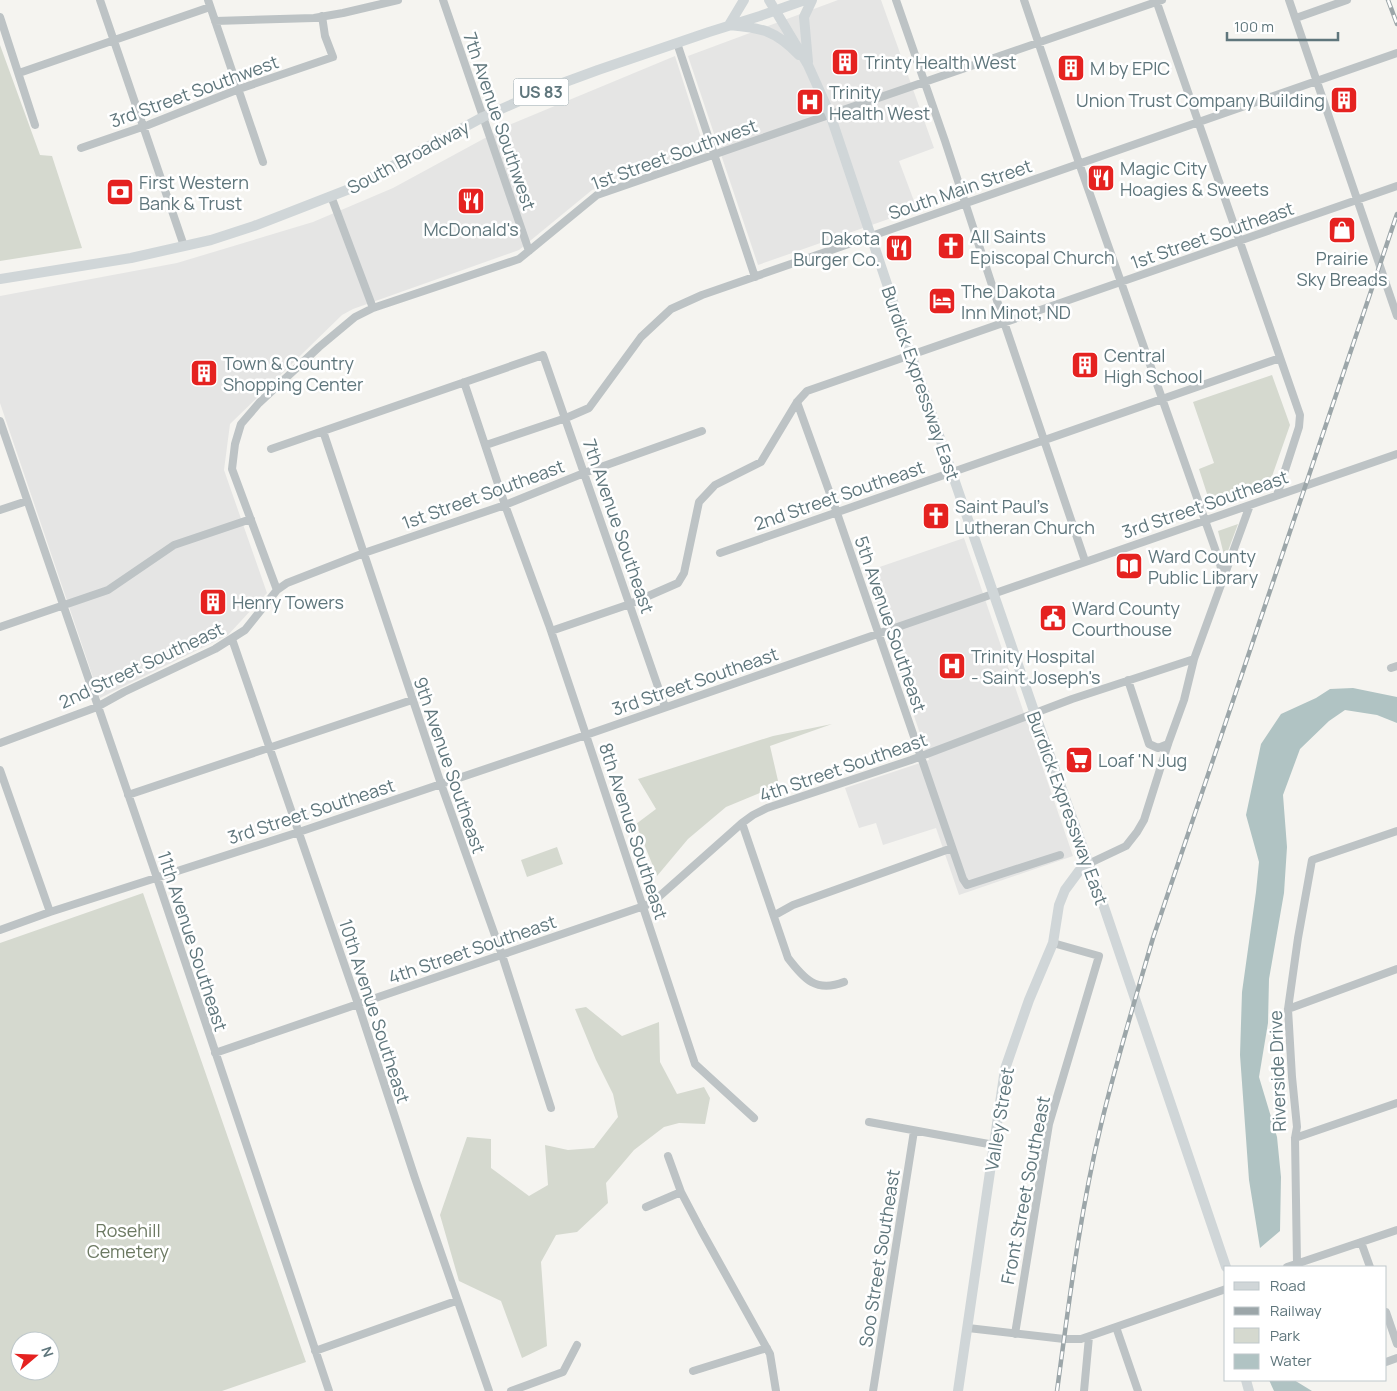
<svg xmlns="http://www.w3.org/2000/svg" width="1397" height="1391" viewBox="0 0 1397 1391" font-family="Manrope,sans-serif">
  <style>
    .built { fill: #e5e5e4 }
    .green { fill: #d5d9cf; fill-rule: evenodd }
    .water { fill: #b0c3c3 }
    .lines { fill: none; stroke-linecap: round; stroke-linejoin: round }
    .minor { stroke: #bdc3c5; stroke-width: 8 }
    .major { stroke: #d0d6d8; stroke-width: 10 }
    .rail-casing { stroke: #9ca6a9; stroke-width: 4.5 }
    .rail { stroke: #fff; stroke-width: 2.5; stroke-dasharray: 8; stroke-linecap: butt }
    .labels { text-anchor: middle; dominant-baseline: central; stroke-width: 5; stroke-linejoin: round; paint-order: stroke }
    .shield { fill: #fff; stroke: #8f9fa3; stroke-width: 1 }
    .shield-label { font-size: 16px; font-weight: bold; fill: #5f767c }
    .poi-label { font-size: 18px; fill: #5f767c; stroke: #fff; text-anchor: start }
    .street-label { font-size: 18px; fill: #5f767c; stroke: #fff }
    .park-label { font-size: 18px; fill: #6c7962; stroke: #fff }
  </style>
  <rect width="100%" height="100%" fill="#f5f4f0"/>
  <path class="built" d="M838,0h43l53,148 -35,13 18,48 -159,56 -70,-209z
    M675,56l31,97 -114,37 -73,60 -166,59 -11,6 -112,109 -6,46 43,123 -39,42 -128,63 -100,-295v-107l177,-33 136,-41 80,-34 116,-63z
    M964,538l109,318 -114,39 -23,-67 -53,17 -7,-22 -17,5 -14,-40 84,-28 -64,-188z"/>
  <path class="green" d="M0,45l40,110 12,1 30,92 -82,13z
    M1272,375l18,50 -20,57 -60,21 -11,-34 15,-6 -21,-61z
    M1238,524l-13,35 -7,-28z
    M832,724l-62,22 9,39 -53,22 -38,32 -31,37 -21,-52 20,-15 -18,-30 135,-43z
    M557,847l6,17 -36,13 -6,-17z
    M143,893l163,469 -84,29h-222v-448zM20,1341h30v30h-30z
    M586,1007l36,29 37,-14 1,40 17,32 27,-7 6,11 -5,26 -26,-1 -15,4 -30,23 -28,33 2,20 -31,29 -21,3 -15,27 6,84 -25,12 -21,-57 -42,-20 -19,-66 27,-78 24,2v29l38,28 19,-11 -3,-40 23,5 26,-2 24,-31 -5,-23 -17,-34 -21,-51z"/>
  <path class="water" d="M1353,688l44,9v26l-20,-8 -32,-5 -16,11 -29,28 -17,46 4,52 -3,46 -15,86 -1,44 -9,54 18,60 4,40 -1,54 -20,17 -11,-68 -9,-125 2,-63 14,-100 3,-30 -13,-47 15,-71 20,-30 35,-16 14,-9z
    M1269,1380h25l18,11h-38z"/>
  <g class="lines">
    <path class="minor" d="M100,0l84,246
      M208,0l55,162
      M443,0l86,251
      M896,0l49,141 59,181 81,239
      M1024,0l55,163 140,397 5,20
      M1156,0l144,415 -1,12 -22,68
      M1289,0l108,316
      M0,17l35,108
      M1296,18l51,-18
      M215,21l99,-3 29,-5 55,-13
      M677,43l78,234
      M19,73l191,-66
      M81,148l67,-23 91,-36 94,-32 -8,-21 -3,-20
      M331,196l42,112
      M464,382l41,123 44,120 37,110 109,329 59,54
      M797,402l40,111 126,366 4,6 93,-30
      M0,421l157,457 172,513
      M323,431l118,353 61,171 49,153
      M486,445l80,-27 23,-10 52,-71 30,-28 31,-14 695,-242
      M271,449l272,-94 122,352
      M0,510l27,-9
      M720,553l560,-195
      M277,590l-45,-121 3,-25 6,-20 18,-21 60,-56 36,-30 18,-9 146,-49 78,-64 565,-195
      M0,627l108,-37 66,-45 77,-26
      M551,631l79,-27 48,-21 6,-10 15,-71 16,-17 46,-23 36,-60 10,-11 590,-205
      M232,639l126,365 57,174 74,213
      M1391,668l6,-2
      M1128,680l21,64 9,4 10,-4
      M0,743l97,-36 27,-15 91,-43 30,-19 32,-40 10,-7 77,-30 141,-48 79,-32 118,-42
      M0,770l50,142
      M128,795l284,-95
      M742,823l46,135c16,21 28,35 56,24
      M1088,864l38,-18 11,-14 7,-12 24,-76 16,-44 10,-41 56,-154
      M775,915l18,-10 159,-57
      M0,930l50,-18 249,-80 287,-97 811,-281
      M1288,1009l109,-40
      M215,1053l429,-147 9,-4 89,-79 11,-8 14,-7 144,-48 161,-61 122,-40
      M869,1122l125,23
      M1295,1138l102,-35
      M668,1156l13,36 20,38 69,124 6,37
      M646,1207l35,-15
      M1361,1242l9,25
      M1297,1264l-2,-126 2,-11 -5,-50 -4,-68 10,-71 14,-78 85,-29
      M1287,1267l110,-37
      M1386,1312l11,32
      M1116,1327l22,64
      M968,1328l96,11h17l145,-50
      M1015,1334l34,-210 50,-168 -46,-13
      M315,1351l141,-50
      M1386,1362l11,-4
      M693,1371l74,-23
      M511,1391l52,-19 14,-27
      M873,1391l41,-260
      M1084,1391l5,-54"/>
    <path class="major" d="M744,0l-15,25c33,3 46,5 70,30
      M769,0l39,65 22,49 61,182 144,418 68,190 123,363
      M808,62l-4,-45 8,-17
      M0,279l131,-21 80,-18 43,-14 98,-38 131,-71 66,-29 49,-18 111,-38 51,-16 45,-16
      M1246,1380l3,11
      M958,1391l47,-322 24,-69 24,-57 6,-38 6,-15 14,-19 9,-7"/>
    <g class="rail-casing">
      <path id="rail" d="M1388,0l9,24
        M1057,1391c12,-89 23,-179 44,-266 15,-63 34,-125 52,-187l244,-724"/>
    </g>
    <use href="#rail" class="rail"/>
  </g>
  <defs>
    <g id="building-square" transform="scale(1.4375)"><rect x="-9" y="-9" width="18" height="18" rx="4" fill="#e52220" stroke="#fff"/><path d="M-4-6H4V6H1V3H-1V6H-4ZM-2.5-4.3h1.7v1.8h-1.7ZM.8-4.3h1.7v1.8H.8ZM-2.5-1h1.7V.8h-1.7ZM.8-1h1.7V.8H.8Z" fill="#fff"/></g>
    <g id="hospital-square" transform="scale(1.4375)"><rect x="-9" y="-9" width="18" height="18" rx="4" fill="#e52220" stroke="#fff"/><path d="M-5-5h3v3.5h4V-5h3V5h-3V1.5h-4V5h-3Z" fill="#fff"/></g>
    <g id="restaurant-square" transform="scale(1.4375)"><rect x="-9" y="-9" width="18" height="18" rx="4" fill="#e52220" stroke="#fff"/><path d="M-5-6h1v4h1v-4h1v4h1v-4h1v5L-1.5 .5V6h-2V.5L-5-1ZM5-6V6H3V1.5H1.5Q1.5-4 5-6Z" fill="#fff"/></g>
    <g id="bank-square" transform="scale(1.4375)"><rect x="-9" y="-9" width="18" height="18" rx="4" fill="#e52220" stroke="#fff"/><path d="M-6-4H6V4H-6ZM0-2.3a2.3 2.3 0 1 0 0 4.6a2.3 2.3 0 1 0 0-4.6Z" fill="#fff"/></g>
    <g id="shop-square" transform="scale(1.4375)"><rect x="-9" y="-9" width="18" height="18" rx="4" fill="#e52220" stroke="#fff"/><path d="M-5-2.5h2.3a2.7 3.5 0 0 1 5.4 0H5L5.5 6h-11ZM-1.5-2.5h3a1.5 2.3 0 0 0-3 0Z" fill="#fff"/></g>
    <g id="church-square" transform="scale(1.4375)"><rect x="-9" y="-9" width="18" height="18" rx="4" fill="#e52220" stroke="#fff"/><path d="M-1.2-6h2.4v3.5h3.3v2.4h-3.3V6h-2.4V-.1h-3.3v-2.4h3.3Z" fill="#fff"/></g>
    <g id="hotel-square" transform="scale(1.4375)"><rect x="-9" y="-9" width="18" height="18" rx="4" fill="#e52220" stroke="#fff"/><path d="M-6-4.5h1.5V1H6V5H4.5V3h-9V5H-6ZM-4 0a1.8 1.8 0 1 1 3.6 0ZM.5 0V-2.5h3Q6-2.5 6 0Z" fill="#fff"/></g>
    <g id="library-square" transform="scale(1.4375)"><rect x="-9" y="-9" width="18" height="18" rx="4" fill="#e52220" stroke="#fff"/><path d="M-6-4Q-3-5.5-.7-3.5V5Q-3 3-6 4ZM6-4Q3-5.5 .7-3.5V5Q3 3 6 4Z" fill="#fff"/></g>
    <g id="civic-square" transform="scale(1.4375)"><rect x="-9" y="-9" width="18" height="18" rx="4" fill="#e52220" stroke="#fff"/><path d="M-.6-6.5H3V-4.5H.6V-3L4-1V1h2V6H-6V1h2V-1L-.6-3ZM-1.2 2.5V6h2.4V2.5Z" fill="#fff"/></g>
    <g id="supermarket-square" transform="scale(1.4375)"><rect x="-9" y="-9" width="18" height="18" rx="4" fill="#e52220" stroke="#fff"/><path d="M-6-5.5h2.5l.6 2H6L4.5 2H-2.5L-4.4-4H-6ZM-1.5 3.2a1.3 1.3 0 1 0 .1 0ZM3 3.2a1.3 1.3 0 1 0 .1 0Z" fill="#fff"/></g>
  </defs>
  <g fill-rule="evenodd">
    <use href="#building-square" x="845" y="62"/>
    <use href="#building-square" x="1071" y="68"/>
    <use href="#building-square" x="1344" y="100"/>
    <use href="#hospital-square" x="810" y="102"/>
    <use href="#restaurant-square" x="1101" y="178"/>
    <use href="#bank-square" x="120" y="192"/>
    <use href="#restaurant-square" x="471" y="201"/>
    <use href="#shop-square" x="1342" y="230"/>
    <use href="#church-square" x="951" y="246"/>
    <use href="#restaurant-square" x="899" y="248"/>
    <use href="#hotel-square" x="942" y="301"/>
    <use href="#building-square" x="1085" y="365"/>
    <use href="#building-square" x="204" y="373"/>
    <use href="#church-square" x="936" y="516"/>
    <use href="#library-square" x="1129" y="566"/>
    <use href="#building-square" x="213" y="602"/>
    <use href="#civic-square" x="1053" y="618"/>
    <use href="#hospital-square" x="952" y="666"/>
    <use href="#supermarket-square" x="1079" y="760"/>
  </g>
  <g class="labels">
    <rect class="shield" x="513.5" y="78.5" width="55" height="27" rx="4"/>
    <g class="shield-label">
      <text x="541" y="92">US 83</text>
    </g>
    <g class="poi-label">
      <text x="864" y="62">Trinty Health West</text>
      <text x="1090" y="68">M by EPIC</text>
      <text x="829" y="92">Trinity<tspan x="829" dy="21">Health West</tspan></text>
      <text x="1325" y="100" text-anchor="end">Union Trust Company Building</text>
      <text x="1120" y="168">Magic City<tspan x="1120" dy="21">Hoagies &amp; Sweets</tspan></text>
      <text x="139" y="182">First Western<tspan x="139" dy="21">Bank &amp; Trust</tspan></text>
      <text x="471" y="229" text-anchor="middle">McDonald's</text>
      <text x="970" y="236">All Saints<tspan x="970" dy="21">Episcopal Church</tspan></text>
      <text x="880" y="238" text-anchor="end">Dakota<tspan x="880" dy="21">Burger Co.</tspan></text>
      <text x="1342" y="258" text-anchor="middle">Prairie<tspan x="1342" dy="21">Sky Breads</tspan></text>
      <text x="961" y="291">The Dakota<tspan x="961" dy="21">Inn Minot, ND</tspan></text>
      <text x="1104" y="355">Central<tspan x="1104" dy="21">High School</tspan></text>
      <text x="223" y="363">Town &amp; Country<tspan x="223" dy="21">Shopping Center</tspan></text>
      <text x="955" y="506">Saint Paul’s<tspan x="955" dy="21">Lutheran Church</tspan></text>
      <text x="1148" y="556">Ward County<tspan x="1148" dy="21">Public Library</tspan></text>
      <text x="232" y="602">Henry Towers</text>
      <text x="1072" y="608">Ward County<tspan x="1072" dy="21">Courthouse</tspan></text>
      <text x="971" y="656">Trinity Hospital<tspan x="971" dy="21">- Saint Joseph's</tspan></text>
      <text x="1098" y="760">Loaf 'N Jug</text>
    </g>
    <g class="street-label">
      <text transform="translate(194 91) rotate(-20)">3rd Street Southwest</text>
      <text transform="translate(500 121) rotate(71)">7th Avenue Southwest</text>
      <text transform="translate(674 154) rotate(-20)">1st Street Southwest</text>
      <text transform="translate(408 157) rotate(-28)">South Broadway</text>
      <text transform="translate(960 189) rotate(-19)">South Main Street</text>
      <text transform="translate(1212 235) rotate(-19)">1st Street Southeast</text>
      <text transform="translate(921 383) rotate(71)">Burdick Expressway East</text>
      <text transform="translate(483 494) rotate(-20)">1st Street Southeast</text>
      <text transform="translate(839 495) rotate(-19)">2nd Street Southeast</text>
      <text transform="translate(1205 504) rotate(-19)">3rd Street Southeast</text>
      <text transform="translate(619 526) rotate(71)">7th Avenue Southeast</text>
      <text transform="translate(891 624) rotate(71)">5th Avenue Southeast</text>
      <text transform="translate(141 665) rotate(-25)">2nd Street Southeast</text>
      <text transform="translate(695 681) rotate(-19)">3rd Street Southeast</text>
      <text transform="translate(450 765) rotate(71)">9th Avenue Southeast</text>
      <text transform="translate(843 767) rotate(-19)">4th Street Southeast</text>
      <text transform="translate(1068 808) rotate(70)">Burdick Expressway East</text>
      <text transform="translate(311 811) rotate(-18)">3rd Street Southeast</text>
      <text transform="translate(634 831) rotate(72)">8th Avenue Southeast</text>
      <text transform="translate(193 941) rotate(72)">11th Avenue Southeast</text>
      <text transform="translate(472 949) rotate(-19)">4th Street Southeast</text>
      <text transform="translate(375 1011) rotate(72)">10th Avenue Southeast</text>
      <text transform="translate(1277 1071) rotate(-92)">Riverside Drive</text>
      <text transform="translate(999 1119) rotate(-81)">Valley Street</text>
      <text transform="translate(1025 1190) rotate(-79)">Front Street Southeast</text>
      <text transform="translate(879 1258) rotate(-81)">Soo Street Southeast</text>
    </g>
    <g class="park-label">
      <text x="128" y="1230">Rosehill<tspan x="128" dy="21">Cemetery</tspan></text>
    </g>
  </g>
  <rect x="1224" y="1266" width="162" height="115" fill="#ffffff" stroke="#bfc8cb"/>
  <rect x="1234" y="1282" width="25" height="8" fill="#d0d6d8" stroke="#bfc8cb"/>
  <text x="1270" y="1291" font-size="15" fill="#5f767c">Road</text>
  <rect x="1234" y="1307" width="25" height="8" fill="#9ca6a9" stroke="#bfc8cb"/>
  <text x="1270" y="1316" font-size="15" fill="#5f767c">Railway</text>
  <rect x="1234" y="1328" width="25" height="15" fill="#d5d9cf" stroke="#bfc8cb"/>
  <text x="1270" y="1341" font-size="15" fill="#5f767c">Park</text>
  <rect x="1234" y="1354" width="25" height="15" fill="#b0c3c3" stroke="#bfc8cb"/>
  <text x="1270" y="1366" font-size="15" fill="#5f767c">Water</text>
  <g transform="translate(35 1356) rotate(71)"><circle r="24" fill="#ffffff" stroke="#bfc8cb"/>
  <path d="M0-4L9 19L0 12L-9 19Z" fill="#e52220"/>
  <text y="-8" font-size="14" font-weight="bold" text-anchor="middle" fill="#5f767c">N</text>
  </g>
  <path d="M1227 32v8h111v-8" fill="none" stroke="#5f767c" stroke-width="2.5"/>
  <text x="1234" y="32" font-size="15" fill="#5f767c" stroke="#ffffff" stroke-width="4" paint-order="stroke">100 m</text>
</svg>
